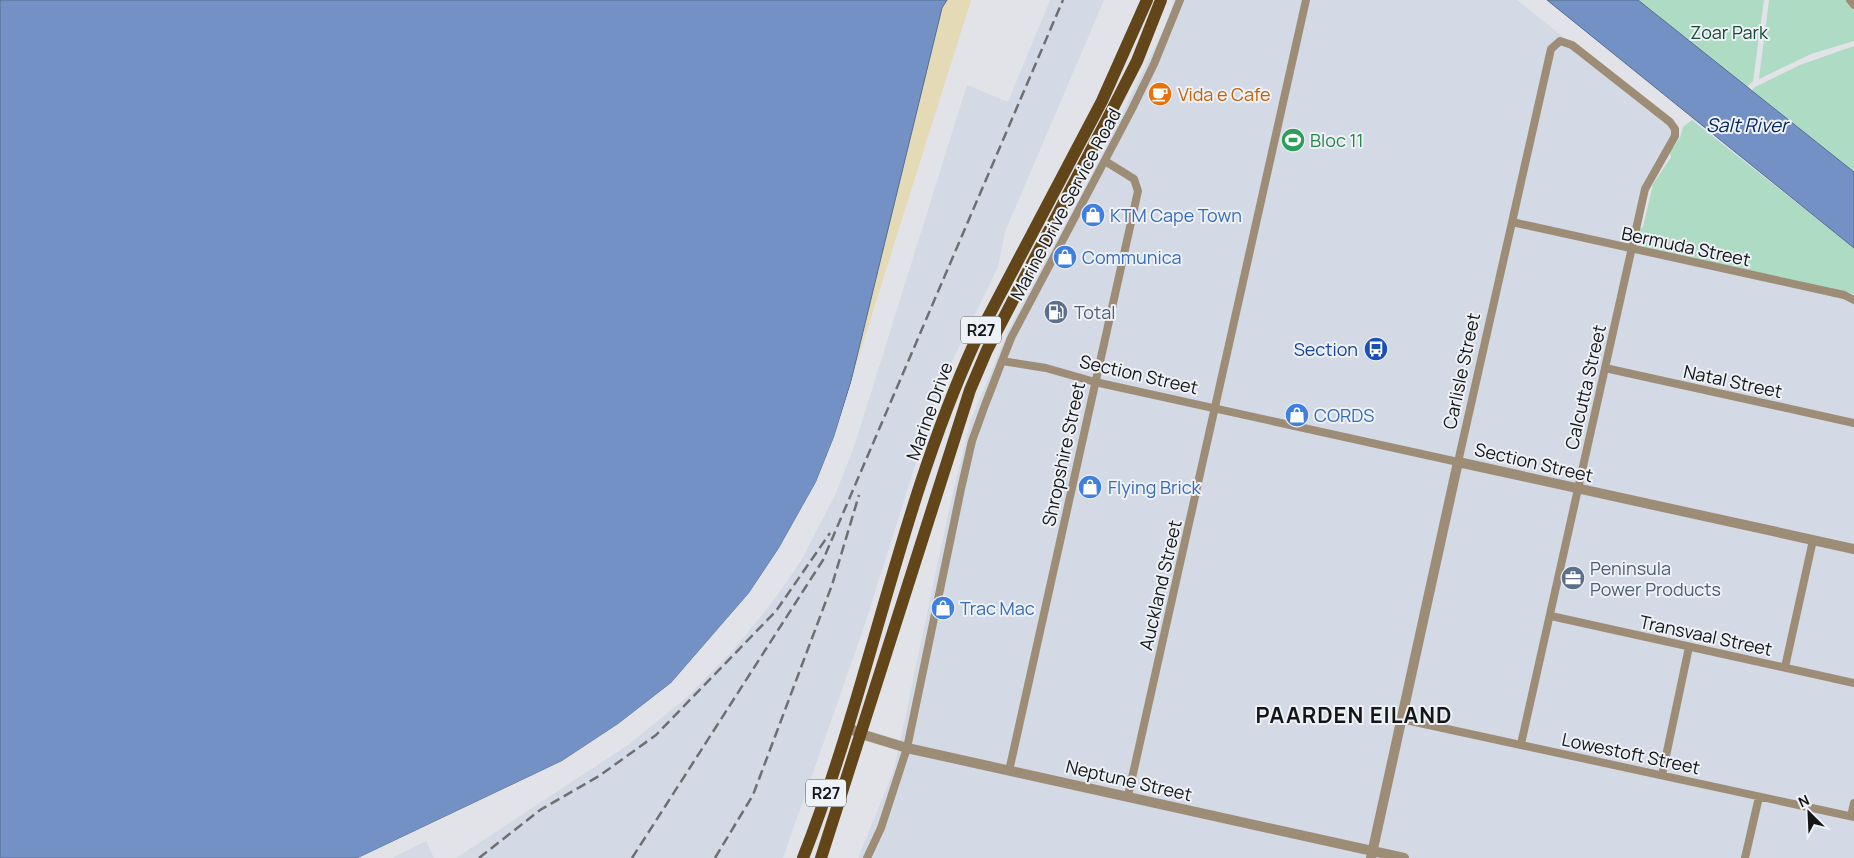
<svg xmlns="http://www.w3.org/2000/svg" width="1854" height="858" viewBox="0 0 1854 858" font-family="Manrope,sans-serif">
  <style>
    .built { fill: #d3d9e5 }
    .green { fill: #addbc4 }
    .sand { fill: #e4dab5 }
    .water { fill: #7391c4; stroke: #566c90 }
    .pier { fill: #e1e3e8 }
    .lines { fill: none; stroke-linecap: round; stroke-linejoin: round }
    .minor { stroke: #9d8d76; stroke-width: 8 }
    .tertiary { stroke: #9d8d76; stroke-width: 10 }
    .primary { stroke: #624619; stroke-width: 12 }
    .rail { stroke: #6e6f73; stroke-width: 2.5; stroke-dasharray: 10 5; stroke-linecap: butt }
    .labels { text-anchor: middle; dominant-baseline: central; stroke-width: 4; stroke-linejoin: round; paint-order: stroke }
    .shield { fill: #eef1f6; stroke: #55575a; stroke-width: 1 }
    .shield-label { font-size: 16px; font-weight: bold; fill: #141517 }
    .park-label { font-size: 18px; fill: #144b35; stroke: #eef1f6 }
    .food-label { font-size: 18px; fill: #c56008; stroke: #eef1f6; text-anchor: start }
    .leisure-label { font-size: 18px; fill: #27864d; stroke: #eef1f6; text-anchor: start }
    .street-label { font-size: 18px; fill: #141517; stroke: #eef1f6 }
    .shop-label { font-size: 18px; fill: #366cbe; stroke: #eef1f6; text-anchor: start }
    .service-label { font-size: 18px; fill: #4e5e75; stroke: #eef1f6; text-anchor: start }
    .transit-label { font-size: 18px; fill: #164399; stroke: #eef1f6; text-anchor: end }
    .water-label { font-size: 19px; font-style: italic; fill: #052764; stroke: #eef1f6 }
    .district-label { font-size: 22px; font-weight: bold; letter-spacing: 1px; fill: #141517; stroke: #eef1f6 }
  </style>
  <rect width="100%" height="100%" fill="#e1e3e8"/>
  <path class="built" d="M1050,0h54l-99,232 -7,35 -57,117 -77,243 -81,231h-327l172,-113 59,-48 46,-47 38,-46 30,-43 35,-68 19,-49 112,-359 41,17z
    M1174,0h343l152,122 6,9 -29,51 -15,68 223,51v557h-996l36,-88 55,-260 21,-87 38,-92 92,-172 68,-139z
    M426,841l8,17h-42z"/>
  <path class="green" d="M1638,0h126l-11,81 -6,6z
    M1769,0h76l9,11v30l-43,13 -52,25z
    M1854,46v126l-102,-82 3,-3 45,-22z
    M1692,120l162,128v46l-207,-46 -8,-5 -1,-13 5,-3 10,-43 18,-27 -1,-5 10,-14 3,-11z"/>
  <path class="sand" d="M947,0h24l-120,381 91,-373z"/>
  <path class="water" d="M0,0h947l-5,8 -91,373 -17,56 -18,45 -37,66 -30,45 -78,90 -53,41 -56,37 -204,97h-358z
    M1547,0h91l216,172v76z"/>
  <path class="pier" d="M863,345l-27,92 -18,47 -37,65 -30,46 -78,89 -53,42 -57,37 -199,95h-6l204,-97 56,-37 53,-41 78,-90 30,-45 37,-66 18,-45z"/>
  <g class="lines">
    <path class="minor" d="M1850,0l4,5
      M1512,222l332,73 10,5
      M1002,361l44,7 49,14 363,80 93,-413 9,-8 12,4 98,77 5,7v7l-30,53 -124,555
      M1605,368l249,55
      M1551,616l303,67
      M1785,667l28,-127
      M1401,719l453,98
      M1009,771l129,-580 -4,-12 -29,-18
      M1662,775l27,-128
      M1128,796l178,-796
      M1851,816l3,-13
      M867,858l14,-30 26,-80 54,-259 11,-48 13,-36 26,-67 121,-229 22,-45 26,-64
      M1745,858l14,-61"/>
    <path class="tertiary" d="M849,728l12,6 46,14 497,110
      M1371,858l87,-396 396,87"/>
    <path class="primary" d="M803,858c66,-168 96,-349 171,-514l128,-243 45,-101
      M821,858l149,-468 17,-40 125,-240 25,-49 24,-61"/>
    <path class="rail" d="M479,858l61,-48 59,-34 57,-41 120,-124 54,-78
      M632,858l191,-298 240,-560
      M715,858l38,-63 79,-210 27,-90"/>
  </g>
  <defs>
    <g id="cafe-disc" transform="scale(1.25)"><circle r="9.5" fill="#e8710a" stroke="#eef1f6"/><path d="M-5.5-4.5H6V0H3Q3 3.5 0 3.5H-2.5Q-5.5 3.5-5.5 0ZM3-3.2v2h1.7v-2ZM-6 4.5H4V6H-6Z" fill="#fff"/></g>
    <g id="stadium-disc" transform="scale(1.25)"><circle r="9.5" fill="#2e9e5b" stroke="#eef1f6"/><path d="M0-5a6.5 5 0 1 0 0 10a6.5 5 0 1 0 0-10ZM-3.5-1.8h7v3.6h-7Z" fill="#fff"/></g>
    <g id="shop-disc" transform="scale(1.25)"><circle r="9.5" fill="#3f7fe0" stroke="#eef1f6"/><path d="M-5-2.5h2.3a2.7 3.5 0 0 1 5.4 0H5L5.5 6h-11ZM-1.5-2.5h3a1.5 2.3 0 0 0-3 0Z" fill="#fff"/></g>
    <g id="fuel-disc" transform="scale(1.25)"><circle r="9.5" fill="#5c6f8a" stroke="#eef1f6"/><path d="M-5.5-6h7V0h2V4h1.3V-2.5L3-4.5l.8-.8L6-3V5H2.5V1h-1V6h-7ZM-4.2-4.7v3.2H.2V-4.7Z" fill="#fff"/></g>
    <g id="bus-disc" transform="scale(1.25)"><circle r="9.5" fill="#1a4fb4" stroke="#eef1f6"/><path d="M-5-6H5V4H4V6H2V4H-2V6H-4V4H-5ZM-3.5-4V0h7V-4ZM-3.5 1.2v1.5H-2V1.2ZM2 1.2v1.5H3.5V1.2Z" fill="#fff"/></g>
    <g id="office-disc" transform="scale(1.25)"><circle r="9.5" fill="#5c6f8a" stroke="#eef1f6"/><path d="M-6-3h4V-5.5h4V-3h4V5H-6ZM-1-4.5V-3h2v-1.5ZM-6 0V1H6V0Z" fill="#fff"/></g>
  </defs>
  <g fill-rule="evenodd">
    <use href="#cafe-disc" x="1160" y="94"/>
    <use href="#stadium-disc" x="1293" y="140"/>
    <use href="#shop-disc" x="1093" y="215"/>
    <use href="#shop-disc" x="1065" y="257"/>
    <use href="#fuel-disc" x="1056" y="312"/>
    <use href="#bus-disc" x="1376" y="349"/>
    <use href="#shop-disc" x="1297" y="415"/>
    <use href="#shop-disc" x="1090" y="487"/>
    <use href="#office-disc" x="1573" y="578"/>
    <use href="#shop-disc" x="943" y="608"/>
  </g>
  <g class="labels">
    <g class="shield">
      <rect x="961" y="316.5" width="40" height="27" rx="4"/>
      <rect x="806" y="779.5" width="40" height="27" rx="4"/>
    </g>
    <g class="shield-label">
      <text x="981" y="330">R27</text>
      <text x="826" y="793">R27</text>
    </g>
    <g class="park-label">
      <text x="1729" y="32">Zoar Park</text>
    </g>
    <g class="food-label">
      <text x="1178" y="94">Vida e Cafe</text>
    </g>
    <g class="leisure-label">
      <text x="1310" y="140">Bloc 11</text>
    </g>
    <g class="street-label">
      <text transform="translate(1065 204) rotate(-62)">Marine Drive Service Road</text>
      <text transform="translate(1686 246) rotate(12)">Bermuda Street</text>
      <text transform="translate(1461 371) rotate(-78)">Carlisle Street</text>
      <text transform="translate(1139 374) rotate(13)">Section Street</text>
      <text transform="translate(1733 381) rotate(12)">Natal Street</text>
      <text transform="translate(1585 387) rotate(-77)">Calcutta Street</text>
      <text transform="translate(929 411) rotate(-70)">Marine Drive</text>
      <text transform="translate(1063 454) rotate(-78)">Shropshire Street</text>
      <text transform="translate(1534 462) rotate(13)">Section Street</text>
      <text transform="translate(1160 585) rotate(-77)">Auckland Street</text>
      <text transform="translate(1706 635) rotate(12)">Transvaal Street</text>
      <text transform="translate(1631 753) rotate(12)">Lowestoft Street</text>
      <text transform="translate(1129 780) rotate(13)">Neptune Street</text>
    </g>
    <g class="shop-label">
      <text x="1110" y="215">KTM Cape Town</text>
      <text x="1082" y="257">Communica</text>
      <text x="1314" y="415">CORDS</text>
      <text x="1108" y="487">Flying Brick</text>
      <text x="960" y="608">Trac Mac</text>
    </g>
    <g class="service-label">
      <text x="1074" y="312">Total</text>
      <text x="1590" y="568">Peninsula<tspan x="1590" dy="21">Power Products</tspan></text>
    </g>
    <g class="transit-label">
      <text x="1358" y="349">Section</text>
    </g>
    <g class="water-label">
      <text x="1747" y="125">Salt River</text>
    </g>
    <g class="district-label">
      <text x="1354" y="715">PAARDEN EILAND</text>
    </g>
  </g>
  <g transform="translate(1809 813) rotate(336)" stroke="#eef1f6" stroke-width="4" paint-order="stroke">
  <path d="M0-4L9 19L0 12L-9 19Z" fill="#141517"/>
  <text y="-8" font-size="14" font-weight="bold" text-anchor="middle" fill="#141517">N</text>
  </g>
</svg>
